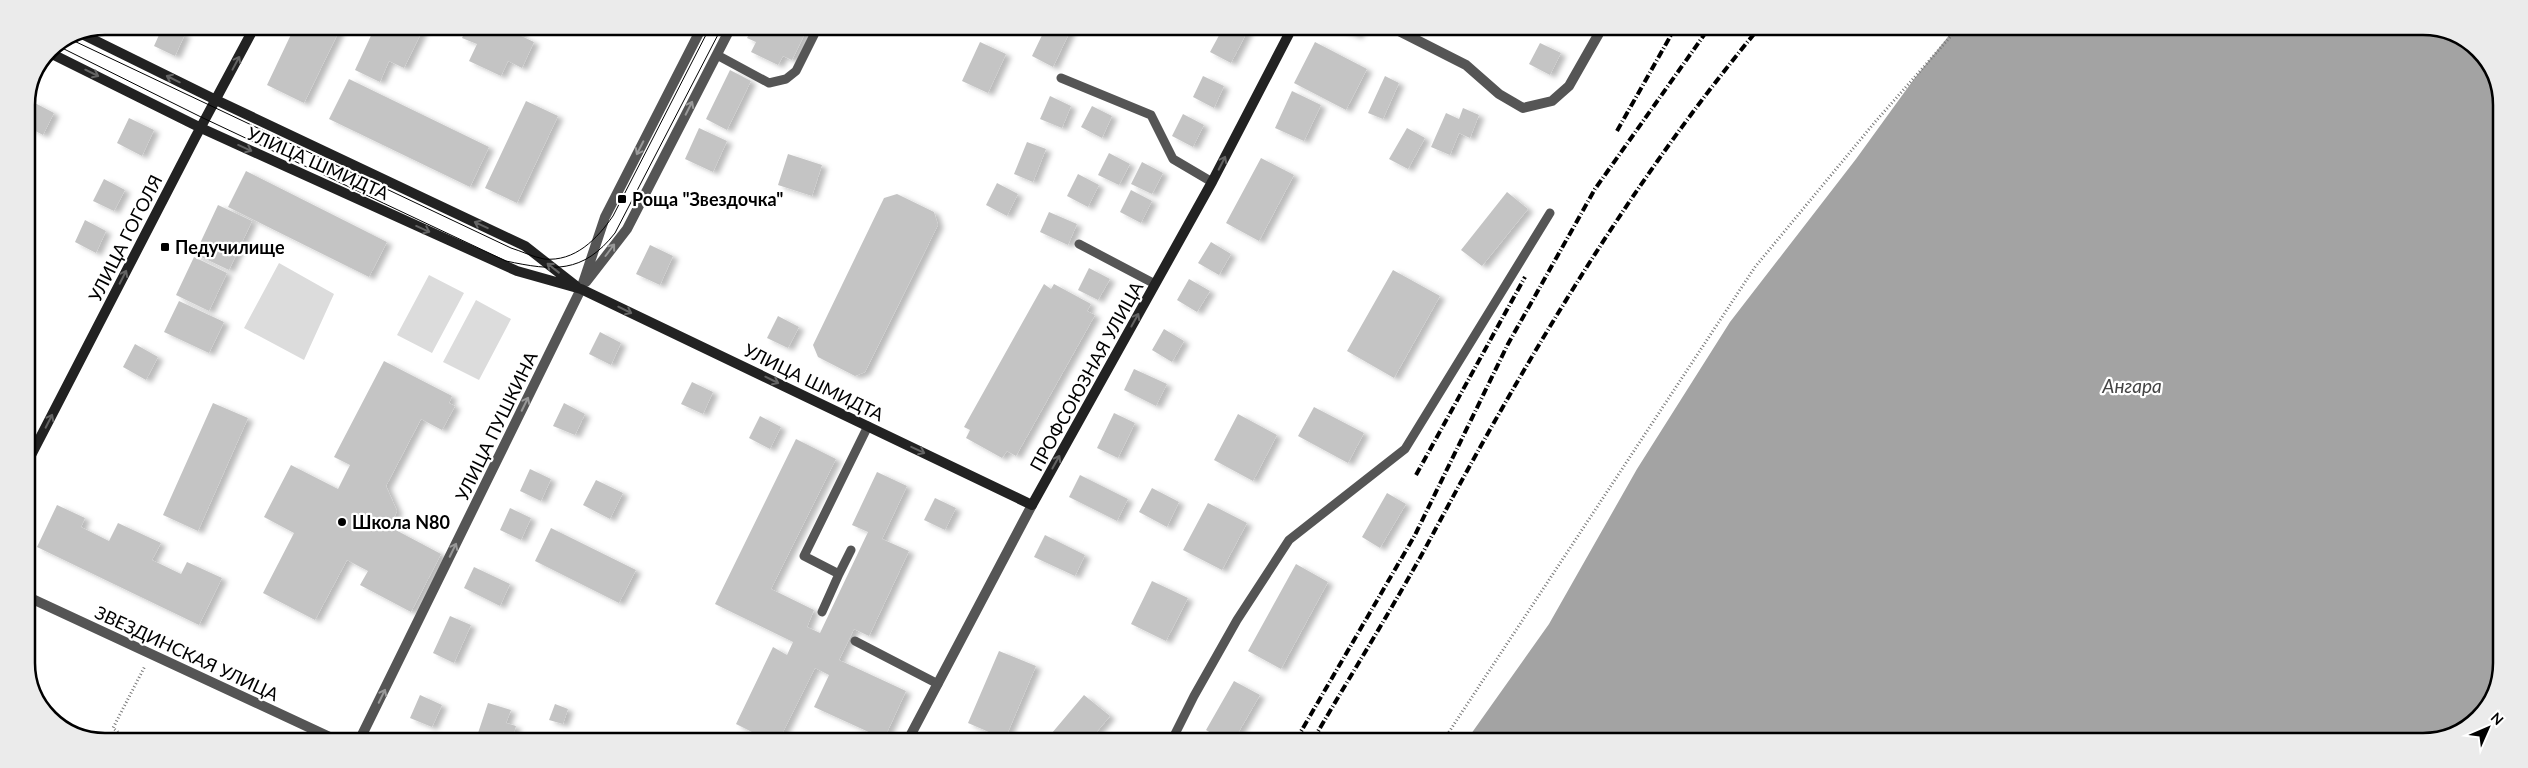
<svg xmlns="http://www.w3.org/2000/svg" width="2528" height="768" viewBox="0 0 2528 768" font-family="Lato,sans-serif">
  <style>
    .green { fill: #dcdcdc }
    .water { fill: #a3a3a3 }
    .building { fill: #c4c4c4; filter: url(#shadow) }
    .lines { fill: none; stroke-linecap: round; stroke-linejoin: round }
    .path { stroke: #777; stroke-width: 3; stroke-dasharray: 1 2.5; stroke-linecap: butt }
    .lane { stroke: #555; stroke-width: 9 }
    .street { stroke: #555; stroke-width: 10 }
    .secondary { stroke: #222; stroke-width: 10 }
    .tram { stroke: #000; stroke-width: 1 }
    .rail { stroke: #000; stroke-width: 4; stroke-dasharray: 8 2.5 1 2.5; stroke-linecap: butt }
    .oneway { stroke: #646464 }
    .oneway2 { stroke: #999 }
    .poi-dot { fill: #000; stroke: #fff; stroke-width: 2 }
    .labels { text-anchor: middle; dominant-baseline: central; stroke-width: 4.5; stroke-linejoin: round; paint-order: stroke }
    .street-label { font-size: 18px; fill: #000; stroke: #fff }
    .poi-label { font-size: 18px; font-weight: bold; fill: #000; stroke: #fff; text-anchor: start }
    .water-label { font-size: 19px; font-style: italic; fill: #444; stroke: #fff }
    .rim { fill: none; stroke: #000; stroke-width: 2.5 }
  </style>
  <defs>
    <filter id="shadow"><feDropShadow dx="5.5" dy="3" stdDeviation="2.5" flood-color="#0004"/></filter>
  </defs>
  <rect width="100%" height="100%" fill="#fff"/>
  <path class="green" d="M279,263l55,31 -30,66 -60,-32z
    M429,275l35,18 -32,60 -35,-18z
    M476,300l35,19 -32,61 -36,-18z"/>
  <path class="water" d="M1955,28l489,1 41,28 17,42 -3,585 -28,42 -48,16 -957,-1 83,-117 88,-155 93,-147 126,-163 58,-80z"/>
  <path class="building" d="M163,26h6l16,8 -10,22 -21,-10z
    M295,26l46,1 -37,76 -37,-18z
    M375,27h49l-20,41 -15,-7 -9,21 -25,-12z
    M467,27h56l-4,8 15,7 -12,26 -14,-7 -7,15 -32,-15 8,-17 -15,-6z
    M753,27h55l-16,33 -9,-4 -5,9 -27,-13 5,-10 -9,-4z
    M1046,27h26l-19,40 -21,-11z
    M1223,28h26l-18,35 -21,-11z
    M1337,28h24l-4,8z
    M980,42l26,12 -18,39 -26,-12z
    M1315,42l52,27 -21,41 -52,-27z
    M1540,43l21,10 -11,22 -21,-11z
    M730,70l21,11 -24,49 -21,-11z
    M1203,76l21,10 -10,22 -21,-11z
    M1385,76l14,7 -16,36 -15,-6z
    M349,79l140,68 -19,40 -141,-68z
    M1292,91l29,14 -17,36 -29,-13z
    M1050,96l21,10 -9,22 -22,-9z
    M526,101l32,15 -41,87 -32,-15z
    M33,102l21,11 -11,22 -17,-9v-10z
    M1092,106l20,10 -10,22 -21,-11z
    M1463,108l16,7 -9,23 -11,-5 -9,22 -19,-8 15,-34 13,6z
    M1183,114l21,11 -11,22 -21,-11z
    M129,118l25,12 -12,26 -25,-13z
    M699,128l28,13 -14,31 -28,-13z
    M1407,128l18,10 -17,31 -19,-10z
    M1027,142l19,7 -13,33 -19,-8z
    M1109,153l21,11 -11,21 -21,-10z
    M788,154l34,11 -10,31 -34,-11z
    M1261,158l33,17 -35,66 -33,-18z
    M1142,162l21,11 -11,21 -21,-10z
    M246,171l141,71 -18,35 -141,-70z
    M1078,174l21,11 -11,22 -21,-11z
    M104,179l21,11 -11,21 -21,-10z
    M997,183l21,11 -11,22 -21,-11z
    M1131,190l21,11 -11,22 -21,-11z
    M1507,192l21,17 -46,57 -21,-16z
    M897,194l37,18 4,13 -73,147 -10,4 -37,-19 -5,-12 71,-147z
    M218,205l34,16 -23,49 -34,-16z
    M1049,212l28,12 -9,21 -28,-13z
    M85,220l21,11 -10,22 -21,-11z
    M1211,242l20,12 -12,21 -21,-12z
    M650,245l23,11 -13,29 -24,-11z
    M194,257l33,16 -18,38 -33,-16z
    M1089,268l21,11 -12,21 -20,-10z
    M1393,270l47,26 -46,82 -47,-27z
    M1189,279l21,12 -13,21 -20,-12z
    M1044,284l7,5 3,-5 37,20 -4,7 8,4 -79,141 -9,-5 -5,7 -36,-20 4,-8 -6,-3z
    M179,301l45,21 -15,31 -45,-21z
    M778,316l21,11 -11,21 -21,-10z
    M1164,329l20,12 -12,21 -20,-12z
    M600,332l21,11 -10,22 -22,-11z
    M135,344l23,13 -12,23 -23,-13z
    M384,361l68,35 -3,7 6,3 -13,24 -21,-11 -35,67 11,25 -7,16 51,27 -30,58 -51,-27 8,-14 -21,-11 -32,60 -52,-27 31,-60 -30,-16 27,-52 47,24 12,-24 -16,-8z
    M1134,369l33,15 -11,22 -32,-16z
    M692,382l21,10 -10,22 -22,-10z
    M213,403l35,15 -50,113 -35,-16z
    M564,403l21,11 -10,21 -22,-9z
    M1314,407l50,26 -16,30 -50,-27z
    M1114,413l21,10 -17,35 -21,-10z
    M1238,414l39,21 -24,46 -39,-21z
    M760,416l21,11 -11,22 -21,-11z
    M796,439l40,20 -65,130 43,21 -7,17 13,6 48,-101 -16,-7 25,-53 30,14 -25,53 27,12 -40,85 -15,-7 -15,31 67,31 -22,48 -70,-32 15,-32 -14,-7 -36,72h-11l-32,-16 37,-77 14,8 6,-13 -78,-38z
    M530,469l21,10 -10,22 -21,-10z
    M1080,475l48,24 -11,22 -48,-24z
    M596,480l27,13 -13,26 -27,-14z
    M1152,488l27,14 -12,25 -28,-15z
    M1387,493l19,11 -26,44 -18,-11z
    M935,498l21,10 -11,22 -21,-10z
    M1208,503l39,20 -25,47 -39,-20z
    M57,505l28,13 -4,9 28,14 9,-18 43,20 -9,17 29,14 6,-12 35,16 -23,47 -162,-78z
    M510,508l21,10 -10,22 -21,-10z
    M551,528l85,42 -17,33 -84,-42z
    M1045,535l40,20 -10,21 -41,-19z
    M1296,564l32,18 -47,87 -33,-18z
    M474,567l36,17 -10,22 -36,-18z
    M1152,581l36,17 -22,43 -35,-17z
    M450,616l21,9 -17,38 -21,-10z
    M999,651l37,15 -31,73 -37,-16z
    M1234,681l26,14 -26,45h-11l-17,-10z
    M420,695l22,10 -10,22 -22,-9z
    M1084,695l26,21 -20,24h-44z
    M488,703l23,7 -5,13 10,3 -4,13h-36z
    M555,704l13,5 -5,15 -14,-4z"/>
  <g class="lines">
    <path class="path" d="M126,739l-13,-11 32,-62
      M1443,741l312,-474 120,-145 83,-94"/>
    <path class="lane" d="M717,55l52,28 17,-4 10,-8 22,-44
      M1061,78l90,37 22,44 39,23
      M1079,244l76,40
      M851,550l-12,24 -35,-18 64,-130
      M822,612l17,-38
      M855,641l83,43
      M1172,740l22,-44 43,-76 52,-80 116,-91 145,-236"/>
    <path class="street" d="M1393,28l73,37 33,29 24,14 29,-7 17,-15 33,-58
      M586,282l41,-53 104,-202
      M26,596l308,143
      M360,739l221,-450 24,-72 97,-190
      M908,740l124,-235"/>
    <path class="secondary" d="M84,35l132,65 309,146 51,40
      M48,52l153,76 316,143 64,18 451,216 180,-323 80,-154
      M26,465l169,-327 60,-112"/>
    <path class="tram" d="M72,40l439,208c10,3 22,9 33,11 31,3 53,-20 69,-43l97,-189
      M58,46l143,71 305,144c47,10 77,13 109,-28l107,-206"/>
    <path class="rail" d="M1617,131l58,-103
      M1416,475l109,-198
      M1296,740l119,-205 93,-191 87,-155 114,-161
      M1313,740c40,-69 83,-137 121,-208 94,-176 197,-350 325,-504"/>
  </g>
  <defs><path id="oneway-shaft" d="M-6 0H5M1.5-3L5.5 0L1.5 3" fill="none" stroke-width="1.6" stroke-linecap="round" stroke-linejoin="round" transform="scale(1.25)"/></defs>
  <g class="oneway">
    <use href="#oneway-shaft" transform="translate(236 63) rotate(-62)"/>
    <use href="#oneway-shaft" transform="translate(92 73) rotate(26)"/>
    <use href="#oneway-shaft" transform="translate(173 79) rotate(-154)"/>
    <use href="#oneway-shaft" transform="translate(245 148) rotate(24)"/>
    <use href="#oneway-shaft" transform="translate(1222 163) rotate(-63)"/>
    <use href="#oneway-shaft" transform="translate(481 225) rotate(-155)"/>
    <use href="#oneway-shaft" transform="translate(423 229) rotate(24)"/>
    <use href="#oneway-shaft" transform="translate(553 268) rotate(-142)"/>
    <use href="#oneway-shaft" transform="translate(123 277) rotate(-63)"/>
    <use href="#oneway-shaft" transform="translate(625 310) rotate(26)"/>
    <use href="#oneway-shaft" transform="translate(1135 320) rotate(-61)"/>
    <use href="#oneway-shaft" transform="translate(772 380) rotate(26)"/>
    <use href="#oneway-shaft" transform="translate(49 421) rotate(-63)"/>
    <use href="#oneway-shaft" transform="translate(918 450) rotate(25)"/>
    <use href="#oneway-shaft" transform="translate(1056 462) rotate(-61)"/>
  </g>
  <g class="oneway2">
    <use href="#oneway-shaft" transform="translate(689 108) rotate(-63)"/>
    <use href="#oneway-shaft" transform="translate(640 148) rotate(117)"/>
    <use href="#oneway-shaft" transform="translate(610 250) rotate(-53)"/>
    <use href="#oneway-shaft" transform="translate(525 404) rotate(-64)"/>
    <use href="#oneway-shaft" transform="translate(453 550) rotate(-64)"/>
    <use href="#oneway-shaft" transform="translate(382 696) rotate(-64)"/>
  </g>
  <g class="poi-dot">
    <rect x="617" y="194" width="10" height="10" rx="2.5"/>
    <rect x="160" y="242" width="10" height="10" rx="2.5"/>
    <circle cx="342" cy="522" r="5"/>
  </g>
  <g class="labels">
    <g class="street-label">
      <text transform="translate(318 163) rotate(24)">УЛИЦА ШМИДТА</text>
      <text transform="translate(125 238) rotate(-63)">УЛИЦА ГОГОЛЯ</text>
      <text transform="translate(1086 376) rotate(-61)">ПРОФСОЮЗНАЯ УЛИЦА</text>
      <text transform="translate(814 382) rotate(26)">УЛИЦА ШМИДТА</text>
      <text transform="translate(496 426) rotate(-64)">УЛИЦА ПУШКИНА</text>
      <text transform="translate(187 653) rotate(25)">ЗВЕЗДИНСКАЯ УЛИЦА</text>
    </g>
    <g class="poi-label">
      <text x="632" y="199">Роща "Звездочка"</text>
      <text x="175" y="247">Педучилище</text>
      <text x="352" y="522">Школа N80</text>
    </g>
    <g class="water-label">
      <text x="2132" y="385">Ангара</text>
    </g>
  </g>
  <path d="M0 0H2528V768H0ZM105 35H2423A70 70 0 0 1 2493 105V663A70 70 0 0 1 2423 733H105A70 70 0 0 1 35 663V105A70 70 0 0 1 105 35Z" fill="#ebebeb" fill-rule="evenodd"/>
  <path class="rim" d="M105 35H2423A70 70 0 0 1 2493 105V663A70 70 0 0 1 2423 733H105A70 70 0 0 1 35 663V105A70 70 0 0 1 105 35Z"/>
  <g transform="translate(2488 728) rotate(45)" stroke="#ffffff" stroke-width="4" paint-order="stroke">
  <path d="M0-4L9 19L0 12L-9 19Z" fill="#000000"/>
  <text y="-8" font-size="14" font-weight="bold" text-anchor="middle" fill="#000000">N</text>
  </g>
</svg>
